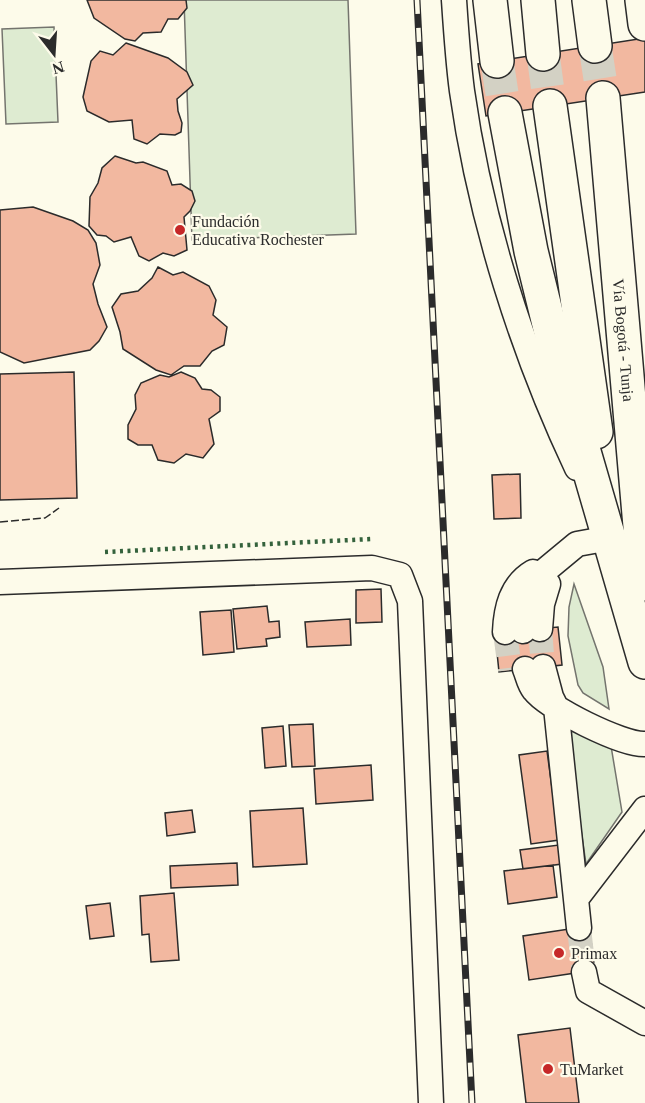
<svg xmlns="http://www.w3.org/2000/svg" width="645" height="1103" viewBox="0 0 645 1103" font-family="'Times New Roman',serif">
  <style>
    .green { fill: #deebd1; stroke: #74746e; stroke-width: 1.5 }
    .building { fill: #f2b8a0; stroke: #2b2b2b; stroke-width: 1.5 }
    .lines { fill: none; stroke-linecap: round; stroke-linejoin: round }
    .minor-tunnel { stroke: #d3d1c4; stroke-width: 24; stroke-dasharray: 24 12; stroke-linecap: butt }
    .highway-tunnel { stroke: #d3d1c4; stroke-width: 33; stroke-dasharray: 33 16; stroke-linecap: butt }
    .minor-casing { stroke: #2b2b2b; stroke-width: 27 }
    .highway-casing { stroke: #2b2b2b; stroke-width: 36 }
    .minor { stroke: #fdfbea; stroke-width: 24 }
    .highway { stroke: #fdfbea; stroke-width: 33 }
    .rail-casing { stroke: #2b2b2b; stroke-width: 7 }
    .rail { stroke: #fdfbea; stroke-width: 4.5; stroke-dasharray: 14; stroke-linecap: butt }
    .hedge { stroke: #34623c; stroke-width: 4.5; stroke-dasharray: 3 4.5; stroke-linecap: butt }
    .fence { stroke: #2b2b2b; stroke-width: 1.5; stroke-dasharray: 8 3; stroke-linecap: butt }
    .poi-dot { fill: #c62828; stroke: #fdfbea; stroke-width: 2 }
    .labels { text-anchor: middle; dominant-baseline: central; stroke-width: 4.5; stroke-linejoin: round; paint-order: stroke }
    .poi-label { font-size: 16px; fill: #2b2b2b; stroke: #fdfbea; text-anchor: start }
    .street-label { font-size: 16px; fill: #2b2b2b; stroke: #fdfbea }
  </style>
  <rect width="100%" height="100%" fill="#fdfbea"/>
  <path class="green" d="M184,0h164l8,234 -164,6z
    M54,27l4,95 -52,2 -4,-95z
    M574,584l29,83 6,42 -26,-16 -5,-8 -10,-49 1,-29z
    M565,718l46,28 11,66 -36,52z"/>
  <path class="building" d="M87,0h99l1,8 -9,11h-10l-7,13 -18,1 -8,8 -10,-2 -31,-21z
    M645,38v54l-159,24 -8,-52z
    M126,43l42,15 19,14 6,13 -16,14 1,12 4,12 -1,9 -6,3 -15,-1 -13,10 -13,-5 -2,-19 -23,2 -22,-11 -4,-14 8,-36 9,-10 13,4z
    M115,156l21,7 7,-1 24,9 5,14 9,-1 11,7 3,10 -5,10 -6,6 3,33 -13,6 -11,-3 -14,8 -10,-5 -8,-19 -17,5 -8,-6 -9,-1 -8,-9 1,-29 8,-14 4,-15z
    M33,207l40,14 15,9 8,13 4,22 -7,19 5,20 9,23 -8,14 -9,9 -66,13 -24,-11v-142z
    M158,267l15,8 10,-3 26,14 7,14 -3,15 14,12 -3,18 -12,6 -12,15h-16l-13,9 -15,-5 -33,-21 -3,-17 -8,-25 9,-13 17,-3 14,-13z
    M74,372l3,126 -77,2v-126z
    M181,372l14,6 7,11 9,1 9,7v14l-11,8 5,25 -11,14 -17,-4 -12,9 -16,-3 -6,-15h-14l-10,-6v-14l8,-16 -1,-14 6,-12 19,-8 9,2z
    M520,474l1,44 -27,1 -2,-44z
    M381,589l1,33 -26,1v-33z
    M267,606l2,16 10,-1 1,16 -14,2 1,7 -30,3 -4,-40z
    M231,610l3,42 -31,3 -3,-43z
    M350,619l1,26 -44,2 -2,-25z
    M558,627l4,38 -63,7 -4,-39z
    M313,724l2,42 -23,1 -3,-42z
    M283,726l3,40 -21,2 -3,-40z
    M547,751l12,89 -28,4 -12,-89z
    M371,765l2,35 -57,4 -2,-35z
    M303,808l4,56 -54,3 -3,-56z
    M192,810l3,22 -28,4 -2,-23z
    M559,845l3,19 -39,5 -3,-19z
    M237,863l1,22 -67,3 -1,-22z
    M553,865l4,32 -49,7 -4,-33z
    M174,893l5,67 -28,2 -2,-28 -7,1 -2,-39z
    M110,903l4,33 -24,3 -4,-33z
    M589,926l6,44 -66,10 -6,-44z
    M570,1028l9,75h-53l-8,-68z"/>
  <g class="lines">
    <path class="minor-tunnel" d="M540,629l3,38
      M505,632l5,38
      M579,928l5,44"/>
    <path class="highway-tunnel" d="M595,46l8,52
      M543,54l7,52
      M497,61l8,52"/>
    <g class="minor-casing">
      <path id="minor" d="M454,0c2,30 4,61 8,91 18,128 60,261 115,377
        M0,582l372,-14 28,7 10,26 21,502
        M540,629l2,-25 6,-20
        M523,631l2,-21 7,-22 10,-15 35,-29 33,-6 -6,-14
        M505,632c1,-23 6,-47 28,-60
        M543,667l8,30 5,10 23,221
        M525,669c3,7 4,15 9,21 14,18 88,55 111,54
        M576,899l69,-90
        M584,972l4,19 57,32"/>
    </g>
    <g class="highway-casing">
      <g id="highway">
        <path d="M490,0l7,61"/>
        <path d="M538,0l5,54"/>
        <path d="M589,0l6,46"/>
        <path d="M642,0l3,24"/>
        <path id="s1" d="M603,98l42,486"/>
        <path d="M550,106l46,326"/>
        <path d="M505,113l26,138 29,118 85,293"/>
      </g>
    </g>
    <use href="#minor" class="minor"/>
    <use href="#highway" class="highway"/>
    <g class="rail-casing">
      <path id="rail" d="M417,0l55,1103"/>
    </g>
    <use href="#rail" class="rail"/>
    <path class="hedge" d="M105,552l266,-13"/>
    <path class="fence" d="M0,522l45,-4 14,-10"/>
  </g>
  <g class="poi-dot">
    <circle cx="180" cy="230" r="6"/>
    <circle cx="559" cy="953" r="6"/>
    <circle cx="548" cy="1069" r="6"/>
  </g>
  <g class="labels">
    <g class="poi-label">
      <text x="192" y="221">Fundación<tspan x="192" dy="18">Educativa Rochester</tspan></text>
      <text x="571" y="953">Primax</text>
      <text x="560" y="1069">TuMarket</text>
    </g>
    <g class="street-label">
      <text stroke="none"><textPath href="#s1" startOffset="243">Vía Bogotá - Tunja</textPath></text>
    </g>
  </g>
  <g transform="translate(54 54) rotate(163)" stroke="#fdfbea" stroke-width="4.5" paint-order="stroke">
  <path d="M0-4.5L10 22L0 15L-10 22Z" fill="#2b2b2b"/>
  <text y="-9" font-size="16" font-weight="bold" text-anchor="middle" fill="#2b2b2b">N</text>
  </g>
</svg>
